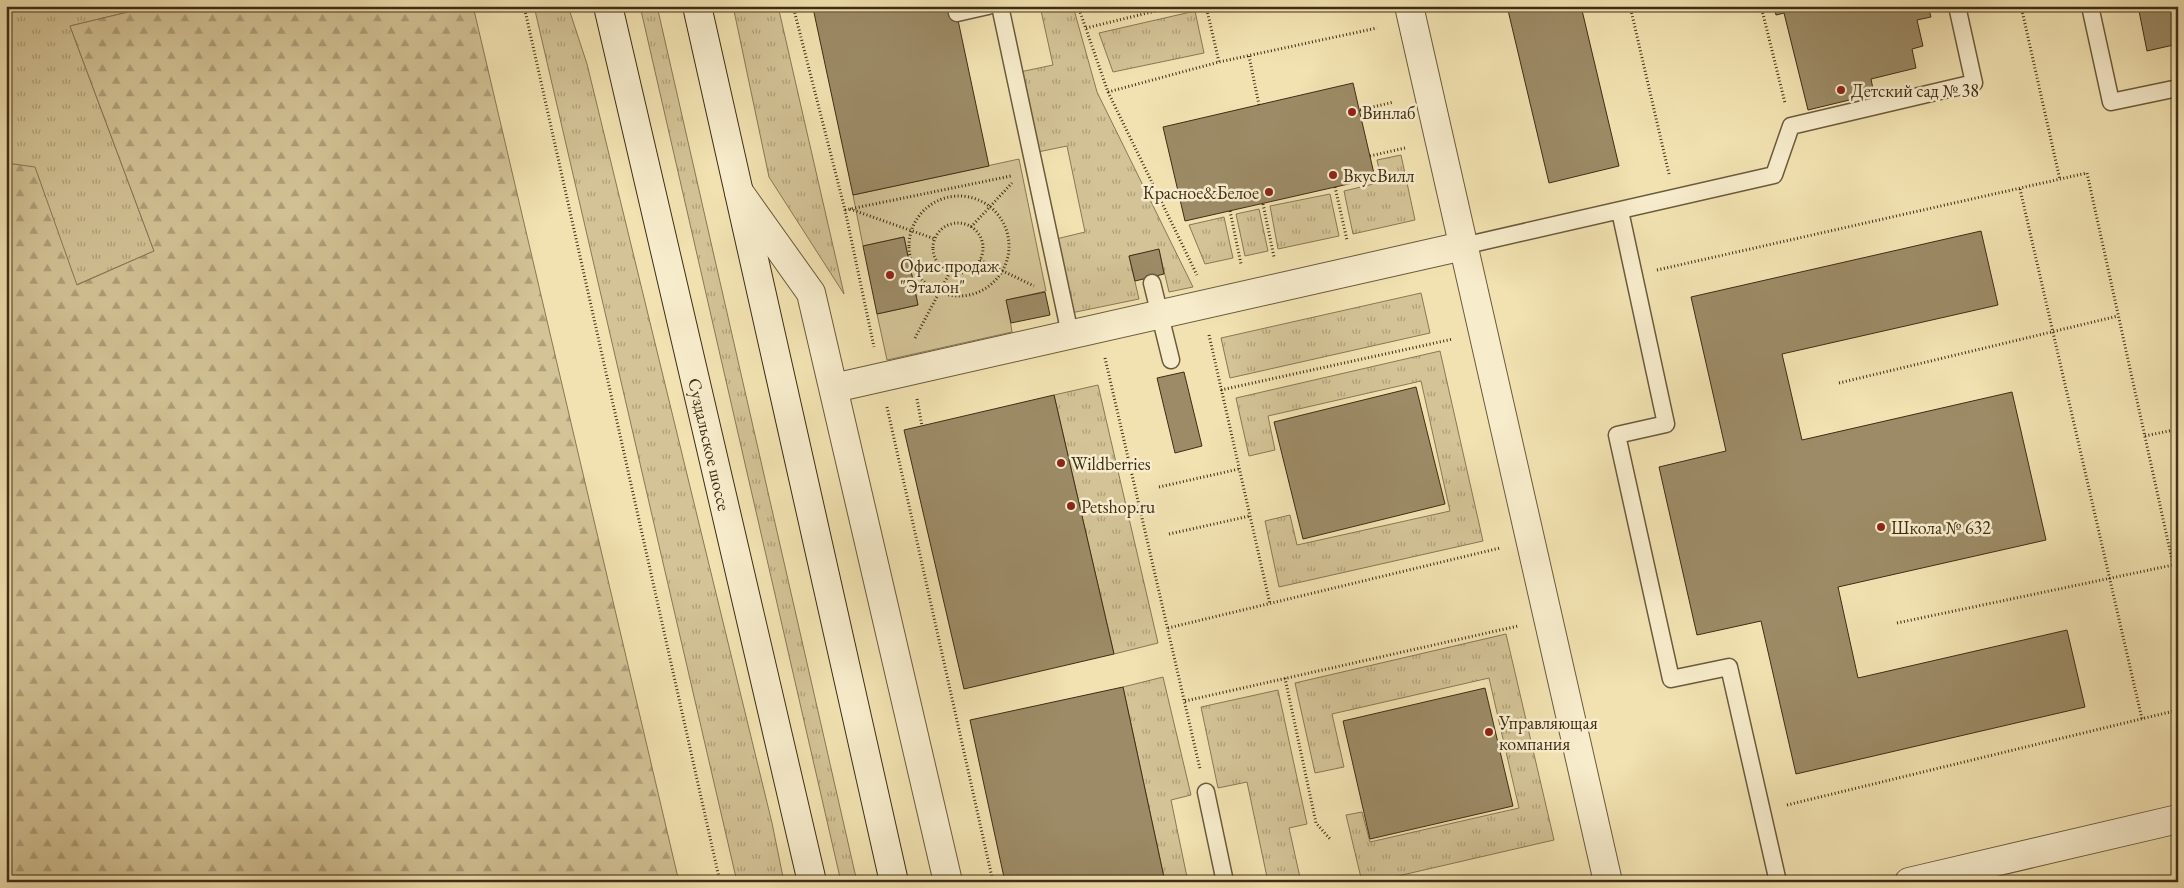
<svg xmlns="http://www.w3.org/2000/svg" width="2184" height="888" viewBox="0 0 2184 888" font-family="'EB Garamond',serif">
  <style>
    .grass { fill: url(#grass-tufts); stroke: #887856 }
    .forest { fill: url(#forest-firs); stroke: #887856 }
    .park { fill: #d3c396; stroke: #887856 }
    .building { fill: #9c8b66; stroke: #3e2d15 }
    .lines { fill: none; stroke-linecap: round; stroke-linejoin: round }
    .service-casing { stroke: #6b5a3c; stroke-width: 19 }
    .minor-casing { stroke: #6b5a3c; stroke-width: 30 }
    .secondary-casing { stroke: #3e2d15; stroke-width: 30 }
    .path { stroke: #3e2d15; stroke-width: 3; stroke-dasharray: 1 2.5; stroke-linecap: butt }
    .service { stroke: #f7eccc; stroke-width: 16 }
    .minor { stroke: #f7eccc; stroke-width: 28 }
    .secondary { stroke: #f7eccc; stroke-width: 28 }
    .poi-dot { fill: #8f2418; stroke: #f7eccc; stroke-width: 2 }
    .labels { text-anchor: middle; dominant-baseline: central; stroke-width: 5; stroke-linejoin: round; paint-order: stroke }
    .poi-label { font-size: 18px; fill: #3e2d15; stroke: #f7eccc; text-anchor: start }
    .street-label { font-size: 18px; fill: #3e2d15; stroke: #f7eccc }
  </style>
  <defs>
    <pattern id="grass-tufts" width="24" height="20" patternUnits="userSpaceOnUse" patternTransform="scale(1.25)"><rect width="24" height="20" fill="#d3c396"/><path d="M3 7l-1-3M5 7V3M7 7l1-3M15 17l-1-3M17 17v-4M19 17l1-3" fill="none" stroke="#ad9f79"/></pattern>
    <pattern id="forest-firs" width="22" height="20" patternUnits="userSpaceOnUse" patternTransform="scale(1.25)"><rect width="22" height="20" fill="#d3c396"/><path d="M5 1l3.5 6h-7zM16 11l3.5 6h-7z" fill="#ad9f79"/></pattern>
  </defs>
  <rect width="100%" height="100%" fill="#f2e2b1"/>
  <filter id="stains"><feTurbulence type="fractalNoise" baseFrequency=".004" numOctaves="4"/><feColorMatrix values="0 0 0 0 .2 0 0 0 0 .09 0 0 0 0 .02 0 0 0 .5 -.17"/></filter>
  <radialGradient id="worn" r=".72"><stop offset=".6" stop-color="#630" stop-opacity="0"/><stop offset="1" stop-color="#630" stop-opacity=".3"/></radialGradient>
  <path class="grass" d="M6,6h147l-83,20 84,225 -78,34 -41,-117 -29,-5z
    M534,6h34l19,58 185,759 12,59h-47z
    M640,6h17l200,876h-16z
    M733,6h45l66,288 -75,-117z
    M1040,6h33l24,86 96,195 -24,5 -10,-42 -30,6 10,43 -68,14 -15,-74 29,-7 -18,-86 -34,7 -18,-80 38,-8z
    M1195,11l9,42 -91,19 -14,-39z
    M1401,155l14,65 -62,14 -9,-43 38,-9 -5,-22z
    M1330,194l9,42 -61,13 -8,-43z
    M1259,209l9,42 -23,5 -9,-42z
    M1224,217l9,41 -28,6 -16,-39z
    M1421,293l9,40 -200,45 -9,-40z
    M1440,351l43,190 -204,46 -14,-66 25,-6 7,30 153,-34 -29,-130 -153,35 7,34 -26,6 -13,-58z
    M1098,385l60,258 -44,11 -60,-259z
    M1506,634l48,206 -182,42h-10l-16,-67 16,-3 8,30 149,-34 -30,-130 -157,36 12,53 -29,6 -20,-90z
    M1163,677l28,118 -20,5 17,82h-23l-42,-195z
    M1278,690l29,134 -18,4 12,54h-33l-21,-100 -29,6 -17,-81z"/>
  <path class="forest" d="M153,6h320l206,876h-673v-719l29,4 42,118 77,-34 -84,-225z"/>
  <path class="park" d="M1019,159l27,132 -39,9 5,32 -125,28 -10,-46 41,-9 -14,-68 -41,9 -10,-51z"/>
  <path class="building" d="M822,6h133l34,160 -136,29 -40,-187z
    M1507,6h74l38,160 -70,17z
    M1774,6h154l3,11 -14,3 6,26 -11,3 4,19 -45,11 3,15 -66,16 -24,-97 -8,2z
    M2138,6h40v38l-31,7z
    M1353,83l22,95 -190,43 -22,-94z
    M1981,231l17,74 -216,49 20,86 210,-48 34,148 -208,47 20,91 209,-48 18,77 -289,67 -35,-153 -64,14 -38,-168 67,-16 -35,-154z
    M904,237l14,68 -41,9 -14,-68z
    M1159,249l5,25 -29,7 -6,-25z
    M1045,292l5,23 -39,8 -5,-23z
    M1184,372l18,74 -27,7 -18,-75z
    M1416,387l29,117 -142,35 -29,-117z
    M1054,395l60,259 -150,35 -60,-259z
    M1123,687l42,195h-160l-35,-162z
    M1485,688l28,118 -143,33 -27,-118z"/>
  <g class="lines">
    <g class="service-casing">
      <path id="service" d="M1000,6l70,328
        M2090,6l21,96 67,-14
        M957,13l31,-7
        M1620,211l46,213 -49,11 54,244 58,-12 49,215
        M1463,246l311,-71 17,-49 183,-43 -17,-77
        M1152,283l19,77
        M1206,792l19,90"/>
    </g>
    <g class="minor-casing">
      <path id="minor" d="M1409,6l199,876
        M739,192l72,101 137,589
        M834,388l629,-142
        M1909,882l269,-63"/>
    </g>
    <g class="secondary-casing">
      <g id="secondary">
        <path id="s1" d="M608,6l204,876"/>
        <path d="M697,6l197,876"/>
      </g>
    </g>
    <path class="path" d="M524,6l196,876
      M793,6l52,204 29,137
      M1078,6l30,86 89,183
      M1206,6l13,56
      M1630,6l39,168
      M1761,6l24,97
      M2021,6l39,174
      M1086,28l90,-22
      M1249,56l10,49
      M1108,92l111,-30 158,-34
      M1360,110l34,-8
      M1370,156l35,-8
      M1335,187l12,53
      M2020,189l122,530
      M909 246a50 50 0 1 1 100 0a50 50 0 1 1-100 0Z
      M1263,204l11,53
      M850,209l85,30
      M845,210l166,-34
      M1230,211l11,53
      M933 248a25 25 0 1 1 50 0a25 25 0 1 1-50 0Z
      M971,227l41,-44
      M980,260l54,26
      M1657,270l430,-97 91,414
      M1209,335l61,269
      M915,338l35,-66
      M1105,358l95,411
      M1839,383l279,-67
      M1221,390l232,-51
      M917,399l5,27
      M887,407l106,475
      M2145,436l33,-7
      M1159,487l80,-18
      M1169,534l81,-18
      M1897,623l276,-58
      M1168,628l332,-80
      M1285,678l31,145 14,16
      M1185,701l333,-75
      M1787,805l391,-95"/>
    <use href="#service" class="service"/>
    <use href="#minor" class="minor"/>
    <use href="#secondary" class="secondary"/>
  </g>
  <g class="poi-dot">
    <circle cx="1841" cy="90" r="5"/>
    <circle cx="1352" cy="112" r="5"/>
    <circle cx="1333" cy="175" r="5"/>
    <circle cx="1269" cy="192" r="5"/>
    <circle cx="890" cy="275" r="5"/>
    <circle cx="1061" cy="463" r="5"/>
    <circle cx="1071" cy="506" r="5"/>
    <circle cx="1881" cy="527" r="5"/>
    <circle cx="1489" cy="732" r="5"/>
  </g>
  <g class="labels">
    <g class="poi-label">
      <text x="1851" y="90">Детский сад № 38</text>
      <text x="1362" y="112">Винлаб</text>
      <text x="1343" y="175">ВкусВилл</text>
      <text x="1259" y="192" text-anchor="end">Красное&amp;Белое</text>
      <text x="900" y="265">Офис продаж<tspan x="900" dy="21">"Эталон"</tspan></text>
      <text x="1071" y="463">Wildberries</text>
      <text x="1081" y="506">Petshop.ru</text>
      <text x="1891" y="527">Школа № 632</text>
      <text x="1499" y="722">Управляющая<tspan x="1499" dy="21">компания</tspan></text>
    </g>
    <g class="street-label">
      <text stroke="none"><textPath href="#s1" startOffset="450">Суздальское шоссе</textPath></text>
    </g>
  </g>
  <rect width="2184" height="888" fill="none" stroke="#f2e2b1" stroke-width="25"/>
  <rect x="8" y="8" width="2169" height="873" fill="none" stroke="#3e2d15" stroke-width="2.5"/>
  <rect x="12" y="12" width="2159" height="863" fill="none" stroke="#3e2d15"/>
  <rect width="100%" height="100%" filter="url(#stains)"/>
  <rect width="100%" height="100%" fill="url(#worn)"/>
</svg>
